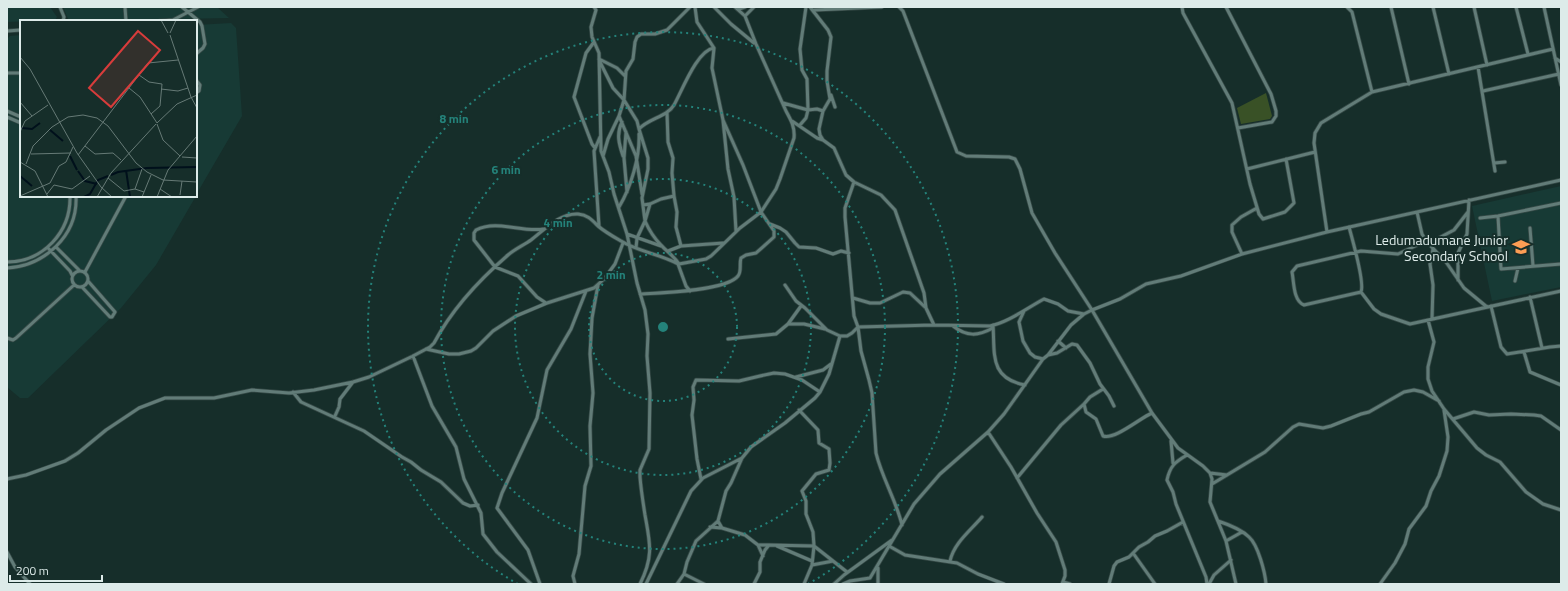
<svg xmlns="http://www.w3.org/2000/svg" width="1568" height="591" viewBox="0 0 1568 591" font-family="'Titillium Web',sans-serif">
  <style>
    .built { fill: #173a35 }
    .green { fill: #395126 }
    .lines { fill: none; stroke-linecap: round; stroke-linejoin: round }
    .minor-casing { stroke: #354946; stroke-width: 4.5 }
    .minor { stroke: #627c78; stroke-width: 3 }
    .ring { fill: none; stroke: #24827a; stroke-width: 2; stroke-dasharray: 2 4 }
    .labels { text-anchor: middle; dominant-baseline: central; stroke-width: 4; stroke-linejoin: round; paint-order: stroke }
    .poi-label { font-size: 14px; fill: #ddebe9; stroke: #162e2a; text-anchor: end }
    .inset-river { fill: none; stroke: #00101b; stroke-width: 2 }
    .inset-road { fill: none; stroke: #667a76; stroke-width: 1 }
    .view { fill: #d73c3b; fill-opacity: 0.15; stroke: #d73c3b; stroke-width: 2 }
    .inset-edge { fill: none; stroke: #ddebe9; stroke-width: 2 }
    .centre { fill: #24827a; stroke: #162e2a; stroke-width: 2 }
    .ring-label { font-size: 12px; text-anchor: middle; font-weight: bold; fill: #24827a; stroke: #162e2a; stroke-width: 4; stroke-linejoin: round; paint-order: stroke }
  </style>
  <rect width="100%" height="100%" fill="#162e2a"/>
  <path class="built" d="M7,7h43l7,10 -2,3 -48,2z
    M63,7h154l12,11 -160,3z
    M231,23l5,5 6,88 -46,79v-170z
    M21,35v161h175l-40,69 -35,43 -93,90h-8l-13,-11v-348l3,-3z
    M1561,186v101l-69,14 -20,-95z"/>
  <path class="green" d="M1266,93l6,23 -2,3 -29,5 -4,-16z"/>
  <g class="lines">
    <g class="minor-casing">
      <path id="minor" d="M60,7l4,10 -1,4
        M125,7l1,14
        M182,7l18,15 2,4 3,18 -2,4 -7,6
        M594,7l2,3 -5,17 1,10 7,16 2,98 8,21 5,22 13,40 10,49 8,27 3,24 -1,22 3,37 -1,56 -9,21v7c1,13 3,25 5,38 5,28 9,41 -5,69
        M695,7l2,15 17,26 -2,20 11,52 5,49 6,28 2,34
        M714,7l17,17 23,19
        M806,7l-6,42 2,21 5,9 1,31 9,-1 6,2
        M810,7l18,23 3,7 -4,34v10l3,18 -7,12 -4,18 1,6 3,5 11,8 12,27 8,7 27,13 14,15 29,83 2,15 8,17
        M899,7l4,4 54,141 9,4 43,1 6,2 5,10 12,44 23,40 37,57 60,103 26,35 25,18 7,7 2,6 -2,23 16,39 10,43
        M1182,7l1,6 49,90 18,81 9,30 4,5 22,-7 9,-9 -8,-44
        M1226,7l45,87 5,17v5l-4,6 -34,6
        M1347,7l5,5 20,80
        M1391,7l18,77
        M1433,7l16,67
        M1474,7l13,58
        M1516,7l12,47
        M1544,7l17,78
        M739,9l6,-2
        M814,10l68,-3
        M745,16l9,-9
        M159,21l14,-1 25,-13
        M7,31l14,-1
        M594,42l-8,11 -12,44 18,47 3,4
        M1555,58l6,4
        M599,59l18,9 8,8
        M600,62l13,26 11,12 13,21 2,8
        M1478,67l17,104
        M7,73h14
        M196,80l4,5 -1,6 -3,2
        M1483,91l76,-17
        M831,95l4,12
        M783,103l25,7 -2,8 -6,7
        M7,111l14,6
        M619,116l17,40 6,38
        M7,117l14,6
        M792,121l25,17 6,2
        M622,122c-6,12 -3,22 1,34
        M626,132l-2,26 3,34
        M603,156l5,-17 11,-23 5,-16 2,-29 7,-12 2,-17 2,-5 4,-3h14l12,-4 23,-23
        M1494,163l11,-1
        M1247,169l68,-17
        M854,182l-9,26v9l9,99 4,11 3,24 8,29 3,13 4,60c6,25 20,47 26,72
        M650,204l-5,17c4,9 9,17 16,24 6,7 13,11 18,19l27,-5 5,-3 29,-28 21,-16 -18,-47 -20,-45
        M643,205l7,-1 11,-5 13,-3 -2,-23 1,-15 -5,-16 -1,-30
        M619,207c12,-20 21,-50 20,-73
        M1417,212l5,22 4,7 20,21 18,26 23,19
        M1468,212l-14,18 -17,9 -11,2 -28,13 -37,-3 -64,15 -5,6c2,9 1,29 12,33l57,-13 13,17 7,5 29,10 151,-33
        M1498,216l3,53 60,-5
        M1480,218l18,-2 63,-13
        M770,224l10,4 6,4 9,11 4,4 17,1 17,6 8,-3 8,2
        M599,226l-5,-75 6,-14
        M1349,227c3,11 16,56 12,65
        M1530,228l3,38
        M544,229c-22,4 -47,-10 -68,1l-2,3v7l21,27 23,9 19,21 9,6
        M1327,232l-13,-89 1,-10 6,-10 51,-31 181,-43
        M627,234l34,12
        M681,246l43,-3
        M56,247l23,23
        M48,248l22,23 2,4
        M636,248l1,-10 8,-17 -3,-23 6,-29v-11l-9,-29c10,-11 28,-12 35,-24 8,-14 23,-55 40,-57
        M668,251l13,-5 -5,-19 1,-15 -3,-16
        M1242,254l-10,-22v-7l9,-8 16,-9
        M7,262c36,0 64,-30 63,-66
        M7,268c37,-2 71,-32 69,-72
        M72 279a8 8 0 1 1 16 0a8 8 0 1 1-16 0Z
        M85,272l41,-76
        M1458,280v-27l9,-19 2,-34
        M1515,281l3,-13
        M785,285l11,16 9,7 22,22 13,6h7l5,-3 6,-6 76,-2 56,1c19,-4 37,-18 54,-27l14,5 10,7 16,3
        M82,287l28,30h2l3,-5 -27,-31
        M640,294c19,-1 86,-3 98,-18 4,-5 1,-12 3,-18l5,-3 10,-2 18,-16v-6l-13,-19 15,-23 4,-10 14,-41c1,-11 -3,-18 -8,-27l-30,-67 -11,-28 -10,-9
        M1530,297l12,51
        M853,298l17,5h10l23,-11 7,1 15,14
        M1491,306l10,41 6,7 43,-7 11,-1
        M1024,311l-5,11 4,19 7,12 5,4 8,2
        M1432,319l1,-34 -3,-21 3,-15
        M1428,320l6,22 -6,25v12l4,12 12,18 33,39 9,7 14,7 26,30 17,12 18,6
        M788,324h16l21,5
        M993,325c2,29 -4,53 32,60
        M953,326c14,11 25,10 40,2
        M7,338l6,2 3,-2 58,-53
        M728,339l48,-5 12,-10 13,-18
        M1058,341l8,7
        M426,349l23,5h10l12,-3 5,-3 17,-17 23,-15 31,-13 47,-15 10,-9 11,-15 8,-21
        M1524,352l6,20 31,13
        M1048,355l9,-2 15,-9 5,1 13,18 10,21 9,12 5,10
        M413,356l19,50 24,41 8,32 17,34 2,21 14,18 34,32
        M796,377l27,-7 8,-6
        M1103,389l-13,8 -6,7 2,8 10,7 7,17c12,4 37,-18 49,-23
        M293,392l8,10 63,29 38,26 9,5 10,8 20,12 22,21 7,3 8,-1
        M799,410l19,20 1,13 10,6 1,14 -1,7 -13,4 -14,17 4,10v13l7,18 1,14 -2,19 -8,19
        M335,416l4,-9 1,-8 13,-17
        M1453,419l21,-7 15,3 22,-1 23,1 7,1 20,14
        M988,432l23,35 26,46 19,29 9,28v6l-3,8
        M1171,441l2,22
        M1187,455c-12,7 -17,11 -20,25l6,12 3,12 30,73 1,7
        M1210,473l17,2
        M1017,478l44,-53 23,-21
        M7,479l19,-4 39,-14 13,-8 28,-23 33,-22 26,-10h49l38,-8 37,3 25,-3 39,-8 16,-5 44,-21 17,-9 4,-4c18,-34 45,-63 74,-88 7,-6 16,-10 23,-15 14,-11 29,-27 47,-26 10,1 14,6 20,12 7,6 16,11 23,15 18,11 39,13 57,23l8,22 4,5
        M701,479l-4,-20 -5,-44 2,-15 -1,-13 3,-7 43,1 21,-5 14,-3 11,1 17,6 18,12
        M1212,484l53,-32 28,-25 6,-3 24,4 8,-2 30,-12 8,-2 35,-20 10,-2 9,2 16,9
        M718,521l4,7 23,7 13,10h11
        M1218,521c9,3 23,8 31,16 9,8 16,35 17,47
        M710,527l12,1
        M1226,541l16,-9
        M758,545l5,11
        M777,546l35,15
        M889,546l16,9 52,8 21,11 26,10
        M7,552l8,15 15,17
        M1133,553l22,31
        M950,561c4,-18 20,-30 32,-44
        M812,565l21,-4
        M878,568v16
        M684,574l20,10
        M1063,582l7,2
        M540,584l-12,-34 -31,-42 5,-15 35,-75 10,-48 24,-41 15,-38
        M575,584l-2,-8 6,-22 6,-68 6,-20 -1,-40 3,-33 -3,-39 2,-36 6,-33
        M646,584l45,-93 12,-13 39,-20
        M677,584l7,-10 3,-12 9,-21 22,-20 8,-30 5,-8 11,-25 9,-11 34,-24 30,-25 5,-6 9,-18 11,-38
        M754,584l6,-12v-10l5,-12 4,-5 45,1 33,26
        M834,584l10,-9 48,-35
        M843,584l7,-3 20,-3 44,-74 26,-30 48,-42 16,-18 39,-55 5,-4 23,-30 13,-11 8,-4 28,-11 26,-15 35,-8 61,-22 85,-22 234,-52
        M1109,584l5,-18 3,-4 12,-5 10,-10 9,-5 7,-6 12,-5 16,-9
        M1209,584l5,-9 17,-15
        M1380,584l15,-21 10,-19 4,-15 17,-23 5,-15 8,-15 8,-25 1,-14 -4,-27"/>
    </g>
    <use href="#minor" class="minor"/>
  </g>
  <g class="ring">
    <circle cx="663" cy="327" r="74"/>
    <circle cx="663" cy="327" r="148"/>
    <circle cx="663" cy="327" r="222"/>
    <path d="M518 584A295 295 0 1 1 808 584"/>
  </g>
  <defs>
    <g id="school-bare" transform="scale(1.38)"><path d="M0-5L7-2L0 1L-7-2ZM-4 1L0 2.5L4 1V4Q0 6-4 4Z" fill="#fc9d54" stroke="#162e2a" stroke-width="2.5" paint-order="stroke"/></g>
  </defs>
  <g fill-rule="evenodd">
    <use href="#school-bare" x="1521" y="247"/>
  </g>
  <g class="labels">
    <g class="poi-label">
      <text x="1508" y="239">Ledumadumane Junior<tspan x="1508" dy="16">Secondary School</tspan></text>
    </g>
  </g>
  <g transform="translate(20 20)">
    <rect width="177" height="177" fill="#162e2a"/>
    <path class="inset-river" d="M2,108l10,1 8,-6M30,110l13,11M50,136l7,14M106,150l4,27M58,151l7,10 12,3M91,155l7,-3 29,-4 50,-1M0,156l12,10M64,177l6,-3 8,-14 10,-4"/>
    <path class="inset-road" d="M141,0l7,13M150,13l6,-13M150,15l21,62 6,11M0,37l10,12 47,84 24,34 11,10M119,55l10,7 13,2 -2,22 -9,8M109,68l11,9 17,26M141,69l17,2 10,-3M0,82l12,14M137,103l20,-19 20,-9M137,104l6,16 17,16M65,126l10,8 18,-1 8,7M0,128v-16l5,-11 23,-16M11,134l40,-1M58,135l70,-92 30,-3M162,137l15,1M0,142l15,9 13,26M6,144l7,-18 19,-19 16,-10 15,-2 14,3 11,8 28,37 11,9 16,8 34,2M88,158l16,13 11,-2 9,3M115,169l7,-20M140,169l12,8M27,174l7,-9 18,4 18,-13M160,175l2,-14M0,176l30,-13 9,-17 7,-4 7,-15M77,177l14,-24 45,-49M122,177l9,-22M137,177l11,-27 29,-34"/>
    <path class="view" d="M118,11l22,19 -49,57 -22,-19z"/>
    <rect width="177" height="177" class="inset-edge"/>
  </g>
  <circle cx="663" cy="327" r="6" class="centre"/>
  <g class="ring-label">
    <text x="454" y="123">8 min</text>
    <text x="506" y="174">6 min</text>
    <text x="558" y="227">4 min</text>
    <text x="611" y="279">2 min</text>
  </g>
  <rect width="1568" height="591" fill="none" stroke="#ddebe9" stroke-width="16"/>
  <path d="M10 575v6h92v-6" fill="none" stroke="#ddebe9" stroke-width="2"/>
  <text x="16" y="575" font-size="12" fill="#ddebe9" stroke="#162e2a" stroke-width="3" paint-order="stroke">200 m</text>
</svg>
